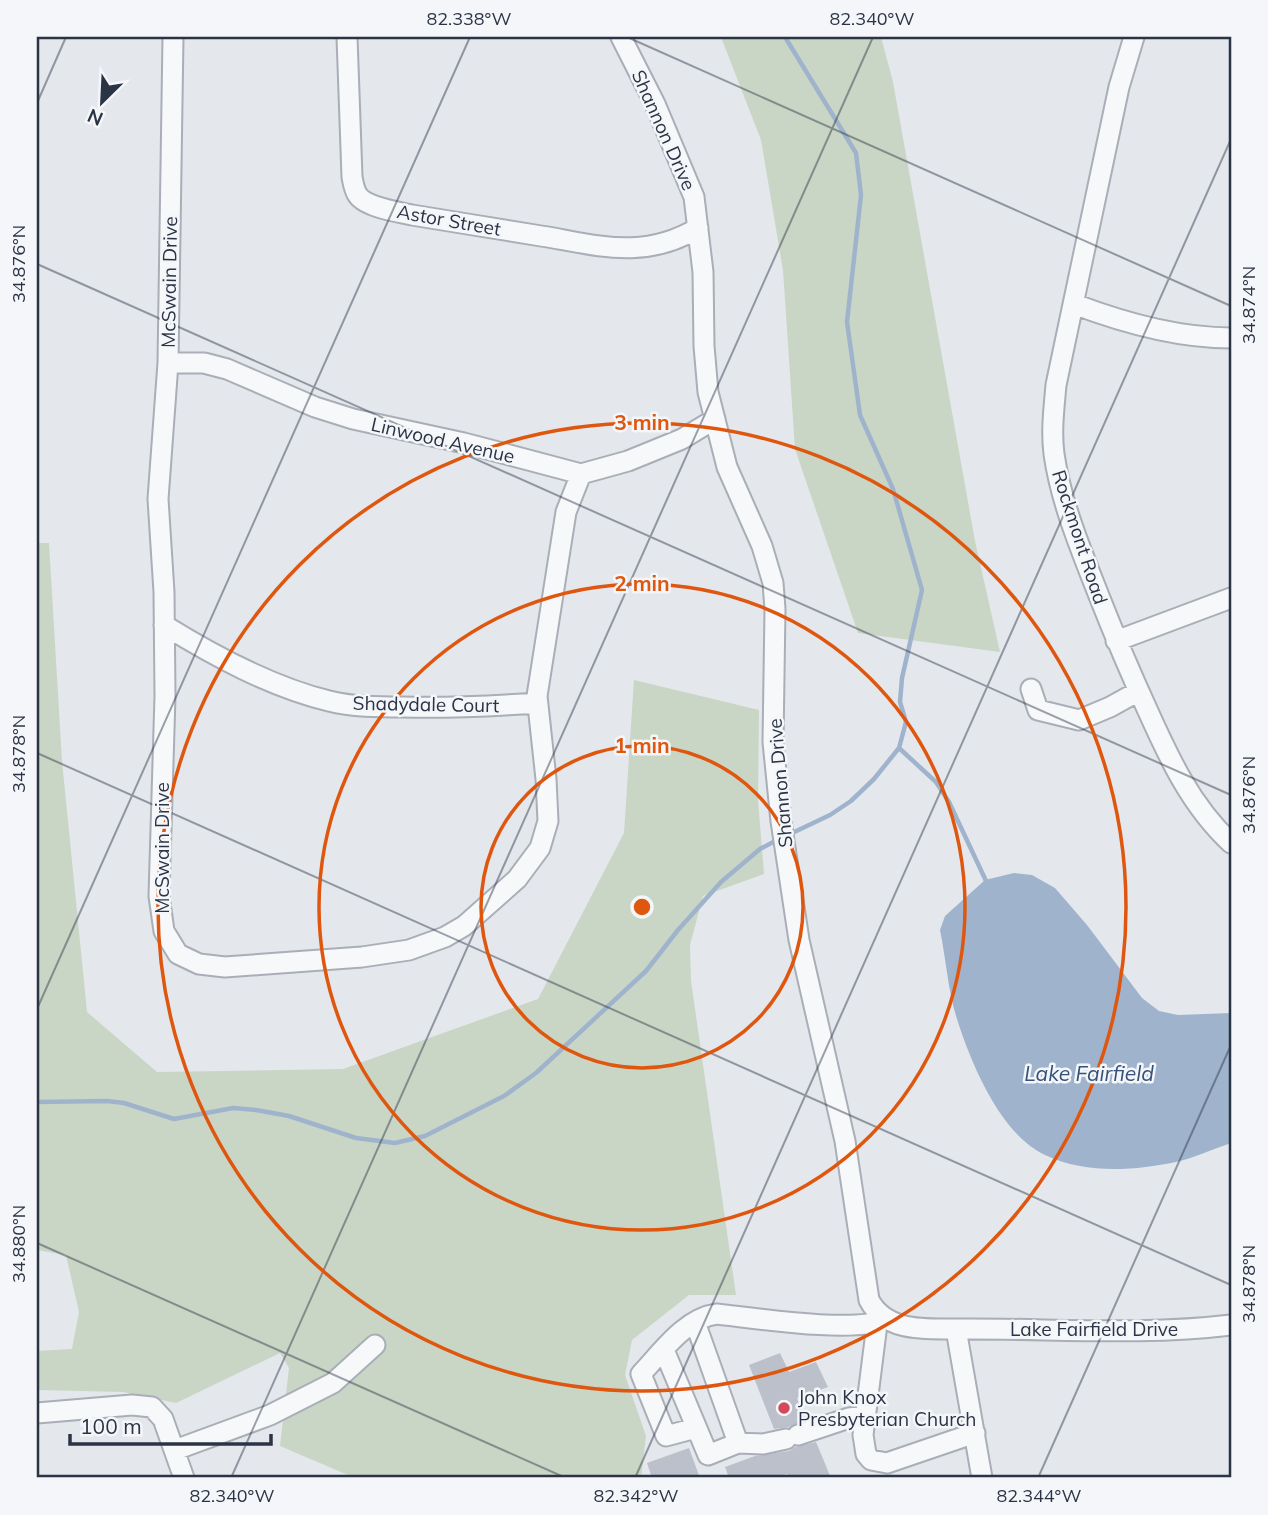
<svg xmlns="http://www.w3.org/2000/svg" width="1268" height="1515" viewBox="0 0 1268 1515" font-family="Mulish,sans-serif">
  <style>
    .green { fill: #c9d6c5 }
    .water { fill: #9fb4cc }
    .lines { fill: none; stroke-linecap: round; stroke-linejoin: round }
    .stream { stroke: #9fb4cc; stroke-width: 4.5 }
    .building { fill: #bbc0ca }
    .minor-casing { stroke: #a9aeb7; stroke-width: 23 }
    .minor { stroke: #f7f8fa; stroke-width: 19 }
    .ticks { fill: none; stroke: #2b3445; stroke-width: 2; stroke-opacity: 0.45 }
    .ring { fill: none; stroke: #df570f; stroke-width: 3.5 }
    .poi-dot { fill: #d1495b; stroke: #f4f6f9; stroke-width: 2.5 }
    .labels { text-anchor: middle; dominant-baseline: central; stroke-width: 5; stroke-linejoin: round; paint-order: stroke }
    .street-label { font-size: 19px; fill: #2b3445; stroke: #f4f6f9 }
    .poi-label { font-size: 19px; fill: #2b3445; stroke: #f4f6f9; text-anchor: start }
    .water-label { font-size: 21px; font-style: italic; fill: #34527a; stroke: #f4f6f9 }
    .centre { fill: #df570f; stroke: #f4f6f9; stroke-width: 3.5 }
    .ring-label { font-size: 21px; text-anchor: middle; font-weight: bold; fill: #df570f; stroke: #f4f6f9; stroke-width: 5; stroke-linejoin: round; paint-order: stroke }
    .neatline { fill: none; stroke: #2b3445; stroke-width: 2.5 }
    .ticks-label { font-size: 18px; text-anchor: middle; fill: #2b3445 }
  </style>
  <rect width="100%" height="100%" fill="#e4e7ec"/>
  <path class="green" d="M721,37h160l12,45 82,459 25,111 -142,-19 -63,-184 -12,-179 -22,-130z
    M37,543h12l13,218 25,251 70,60 186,-3 195,-70 86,-166 10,-153 125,30 -1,90 6,74 -61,22 -13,49 1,36 45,314h-47l-57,45 -7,35 21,61 -5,42h-286l-75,-32 9,-78 -9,-15 -104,50 -53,-11 -86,-2v-39l35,-2 7,-37 -13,-57 -29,-5z"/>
  <path class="water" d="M1014,873l18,2 23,13 32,37 55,73 17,13 19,4 53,-2v130c-18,6 -37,15 -55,19 -43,9 -91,12 -131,-7 -45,-21 -74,-92 -88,-136 -9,-28 -11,-60 -17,-89l5,-14 40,-36z"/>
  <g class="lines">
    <path class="stream" d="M785,37l71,116 5,42 -14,127 13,93 33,74 29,101 -20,88 -2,24 6,20 -7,26 -25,31 -23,22 -21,14 -42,20
      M899,748l37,34 13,20 38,81
      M37,1102l70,-1 17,2 50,16 59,-11 23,2 33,6 67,22 39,5 30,-7 79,-40 32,-23 110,-102 32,-41 43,-48 39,-33 17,-9"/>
  </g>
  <path class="building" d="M780,1353l9,19 27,-10 12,25 -31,11 9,21 -17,8 -15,2 -25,-64z
    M816,1442l15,36h-42l-2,-4 -10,4h-48l-4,-11 30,-11 34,-5 6,-4z
    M689,1448l11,30h-48l-5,-15z"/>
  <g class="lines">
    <g class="minor-casing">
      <path id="minor" d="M173,37l-5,326 -10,136 6,93 1,104 -6,200 5,35 14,23 21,10 26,3 137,-10 47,-7 36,-13 19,-11 53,-47 23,-31 8,-27 -2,-42 -9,-83 29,-184 15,-38
        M347,37l5,140c1,5 2,12 5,17 7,13 41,18 55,21 41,7 82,13 123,20 60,9 106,27 163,-7
        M621,37l34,67 39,93 9,75 1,74 4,46 19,75 35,79 11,37 2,26 -2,133 8,79 18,119 46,201 24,159c17,32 55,29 87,29l26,149
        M1134,37l-15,50 -63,298c-2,23 -5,46 -2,69 7,49 27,96 45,142 15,38 31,76 48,113 22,49 44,97 84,134
        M1074,304c50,19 104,34 157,34
        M168,363h36l23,6 88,38 38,12 111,24 117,31 47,-13 54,-22 33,-20
        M164,625c50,31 107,62 165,76 24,6 49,6 74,6 45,1 89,-1 134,-4
        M1116,641l115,-43
        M1031,689l7,21 41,10 31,-13 29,-16
        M877,1324l-14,111 3,19 5,6 16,3 88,-30
        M956,1329c91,-1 184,7 275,-4
        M664,1350l44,105 30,-12 -43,-121
        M37,1413l95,-8 20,2 11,12 21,59
        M696,1428l-30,8 -25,-62c20,-21 44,-56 76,-60 37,4 139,20 169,5
        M798,1435l51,-17 16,-2
        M738,1443l25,1 23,-5
        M175,1450l95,-35 63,-32 42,-38"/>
    </g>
    <use href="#minor" class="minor"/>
  </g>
  <path class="ticks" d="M627,37l604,269M37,103l29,-66M37,264l1194,531M37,753l1194,532M37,1009l433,-972M37,1243l529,235M231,1478l642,-1441M635,1478l596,-1339M1038,1478l193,-433"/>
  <g class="ring">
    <circle cx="642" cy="907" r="161"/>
    <circle cx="642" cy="907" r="323"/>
    <circle cx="642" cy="907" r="484"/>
  </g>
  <circle class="poi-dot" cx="784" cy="1408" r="7"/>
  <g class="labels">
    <g class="street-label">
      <text transform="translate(664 130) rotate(66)">Shannon Drive</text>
      <text transform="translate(449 220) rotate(10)">Astor Street</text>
      <text transform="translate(169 282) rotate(-89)">McSwain Drive</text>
      <text transform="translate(443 440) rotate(13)">Linwood Avenue</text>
      <text transform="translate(1080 537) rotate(72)">Rockmont Road</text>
      <text transform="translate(426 704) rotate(1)">Shadydale Court</text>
      <text transform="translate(780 783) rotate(-95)">Shannon Drive</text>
      <text transform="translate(162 848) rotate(-90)">McSwain Drive</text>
      <text x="1094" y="1329">Lake Fairfield Drive</text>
    </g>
    <g class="poi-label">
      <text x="798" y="1397">John Knox<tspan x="798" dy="22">Presbyterian Church</tspan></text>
    </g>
    <g class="water-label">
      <text x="1089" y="1073">Lake Fairfield</text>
    </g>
  </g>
  <circle cx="642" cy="907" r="10" class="centre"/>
  <g class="ring-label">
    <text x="642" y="430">3 min</text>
    <text x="642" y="591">2 min</text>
    <text x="642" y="753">1 min</text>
  </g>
  <rect width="1268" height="1515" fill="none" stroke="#f4f6f9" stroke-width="77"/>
  <g transform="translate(102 102) rotate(204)" stroke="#f4f6f9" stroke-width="5" paint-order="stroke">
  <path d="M0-5L12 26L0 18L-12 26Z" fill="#2b3445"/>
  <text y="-10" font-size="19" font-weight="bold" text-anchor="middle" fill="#2b3445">N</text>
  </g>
  <path d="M70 1434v10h201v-10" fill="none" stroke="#2b3445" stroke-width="3.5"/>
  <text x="80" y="1434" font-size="21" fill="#2b3445" stroke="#f4f6f9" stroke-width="5" paint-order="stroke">100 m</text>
  <rect x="38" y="38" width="1192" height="1438" class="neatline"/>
  <g class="ticks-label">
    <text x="469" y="25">82.338°W</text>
    <text x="872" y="25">82.340°W</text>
    <text transform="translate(19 264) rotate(-90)" y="6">34.876°N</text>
    <text transform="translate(1249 305) rotate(-90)" y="6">34.874°N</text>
    <text transform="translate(19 754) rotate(-90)" y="6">34.878°N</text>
    <text transform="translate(1249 795) rotate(-90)" y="6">34.876°N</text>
    <text transform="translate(19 1244) rotate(-90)" y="6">34.880°N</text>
    <text transform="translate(1249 1284) rotate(-90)" y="6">34.878°N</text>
    <text x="232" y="1502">82.340°W</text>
    <text x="636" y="1502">82.342°W</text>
    <text x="1039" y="1502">82.344°W</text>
  </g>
</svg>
